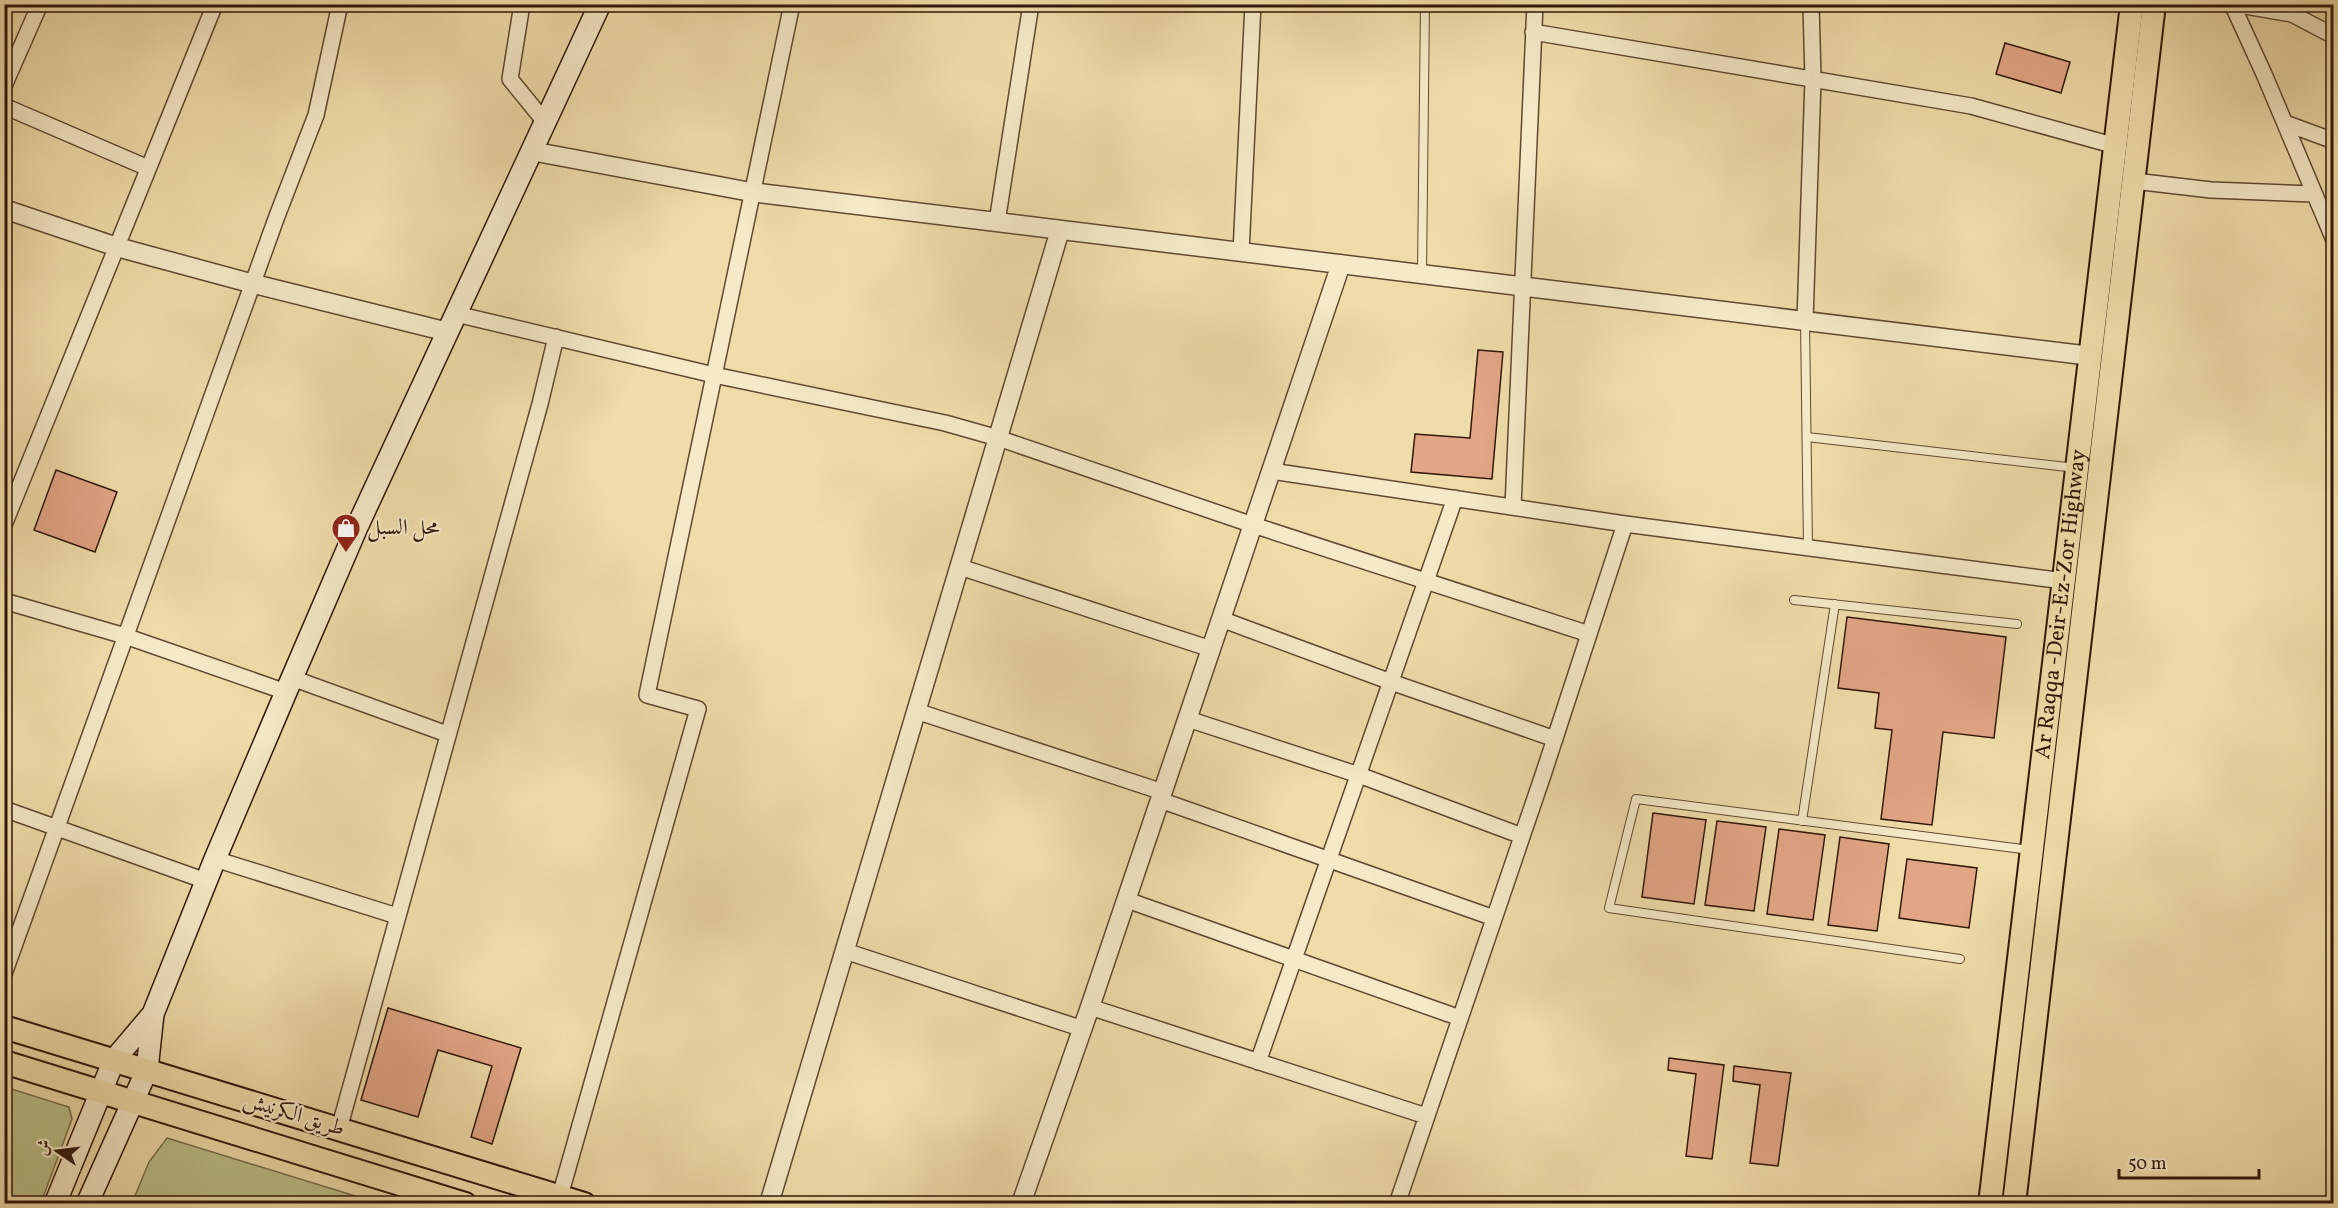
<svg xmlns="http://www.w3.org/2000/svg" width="2338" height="1208" viewBox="0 0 2338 1208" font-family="Vollkorn,Amiri,serif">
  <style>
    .green { fill: #bbc087; stroke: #766c48; stroke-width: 1.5 }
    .building { fill: #e2a586; stroke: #30170a; stroke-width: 1.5 }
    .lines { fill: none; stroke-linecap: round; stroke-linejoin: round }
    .service-casing { stroke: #604832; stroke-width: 10 }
    .minor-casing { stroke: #604832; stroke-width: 18 }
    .tertiary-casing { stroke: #604832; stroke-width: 21 }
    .secondary-casing { stroke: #30170a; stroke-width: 24 }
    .primary-casing { stroke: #30170a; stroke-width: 26 }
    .service { stroke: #f5e9c7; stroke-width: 8 }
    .minor { stroke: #f5e9c7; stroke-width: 15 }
    .tertiary { stroke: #f5e9c7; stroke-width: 18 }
    .secondary { stroke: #f5e9c7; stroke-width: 21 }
    .primary { stroke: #efdda9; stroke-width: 22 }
    .labels { text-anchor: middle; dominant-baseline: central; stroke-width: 4.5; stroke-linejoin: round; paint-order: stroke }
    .poi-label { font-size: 22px; fill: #30170a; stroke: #f5e9c7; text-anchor: start }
    .street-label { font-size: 22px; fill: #30170a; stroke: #f5e9c7 }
  </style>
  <rect width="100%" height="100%" fill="#efdda9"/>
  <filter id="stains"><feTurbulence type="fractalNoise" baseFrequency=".00333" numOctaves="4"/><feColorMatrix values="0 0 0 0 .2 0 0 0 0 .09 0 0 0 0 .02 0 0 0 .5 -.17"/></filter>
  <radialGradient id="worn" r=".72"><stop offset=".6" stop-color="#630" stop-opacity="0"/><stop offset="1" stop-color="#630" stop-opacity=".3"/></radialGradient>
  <path class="green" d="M5,1087l64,20 3,12 -31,84 -36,-1z
    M167,1138l211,65h-246l17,-41z"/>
  <path class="building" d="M2005,43l65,19 -9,31 -65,-19z
    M1478,350l25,2 -11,127 -81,-7 4,-38 55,4z
    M56,470l61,22 -22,60 -61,-22z
    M1847,617l159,20 -12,101 -51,-6 -11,93 -51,-6 11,-89 -17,-2 4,-35 -41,-5z
    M1653,813l53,7 -12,84 -52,-7z
    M1717,821l49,6 -12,84 -49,-6z
    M1779,829l46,6 -12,85 -46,-6z
    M1840,837l49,7 -12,87 -49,-6z
    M1907,859l70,9 -8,60 -70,-10z
    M388,1008l133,40 -29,96 -21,-7 21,-71 -54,-16 -20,67 -57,-17z
    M1669,1058l55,7 -12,94 -26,-3 10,-82 -28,-4z
    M1734,1066l57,7 -13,93 -28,-3 10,-78 -27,-4z"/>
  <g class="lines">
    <g class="service-casing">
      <path id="service" d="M1422,273l3,-269
        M1805,321l3,227
        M1807,437l269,31
        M1794,600l223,24
        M1802,821l33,-217
        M1960,959l-351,-51 27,-109 394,51"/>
    </g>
    <g class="minor-casing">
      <path id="minor" d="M522,4l-12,75 35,43
        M2232,4l32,70 70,166
        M2233,4l59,10 42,22
        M1533,32l438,74 145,40
        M4,86l36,-82
        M4,106l144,62
        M2285,123l49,18
        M2134,181l77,9 103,4
        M997,222l34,-218
        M1241,252l12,-248
        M456,314l258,61 231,48 53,15 255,87 336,109
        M1805,321l8,-242 -2,-75
        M1271,471l354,53 439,57
        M1513,507l22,-503
        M4,525l211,-521
        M960,567l251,82
        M4,601l121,35 161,56
        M1221,619l170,63 164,57
        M292,678l155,56
        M916,711l247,81
        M1188,719l171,56 163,61
        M1160,800l334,118
        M4,809l202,72
        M215,859l182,57
        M1127,900l333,118
        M845,951l238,78
        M4,974l273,-758 39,-101 24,-111
        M1090,1007l336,109
        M1258,1062l197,-564
        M339,1129l201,-725 16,-67
        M560,1196l138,-487 -51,-14 145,-691
        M1397,1204l147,-432 81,-248"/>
    </g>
    <g class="tertiary-casing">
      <path id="tertiary" d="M531,151l220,41 1340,164
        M4,209l113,38 137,37 194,48
        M769,1204l291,-974
        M1021,1204l69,-197 251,-743"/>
    </g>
    <g class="secondary-casing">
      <path id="secondary" d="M55,1204l59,-144 39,-46
        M87,1204l60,-134 6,-56 62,-155 71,-167 71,-165 243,-523"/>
    </g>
    <g class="primary-casing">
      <g id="primary">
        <path d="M4,1027l580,177"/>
        <path d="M4,1062l461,142"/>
        <path id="s1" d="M1990,1204l142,-1200"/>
        <path d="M2014,1204l140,-1200"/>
      </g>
    </g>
    <use href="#service" class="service"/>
    <use href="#minor" class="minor"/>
    <use href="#tertiary" class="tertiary"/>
    <use href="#secondary" class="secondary"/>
    <use href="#primary" class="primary"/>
  </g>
  <defs>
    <g id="shop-pin" transform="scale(1.5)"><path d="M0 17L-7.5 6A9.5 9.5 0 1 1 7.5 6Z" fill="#8f2418" stroke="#f5e9c7"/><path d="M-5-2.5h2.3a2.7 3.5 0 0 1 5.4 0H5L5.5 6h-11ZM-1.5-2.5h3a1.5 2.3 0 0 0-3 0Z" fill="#fff"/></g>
  </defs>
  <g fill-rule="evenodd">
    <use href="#shop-pin" x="346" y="528"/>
  </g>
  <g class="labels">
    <g class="poi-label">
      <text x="367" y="528">محل السبل</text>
    </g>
    <g class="street-label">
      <text stroke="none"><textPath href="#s1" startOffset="604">Ar Raqqa -Deir-Ez-Zor Highway</textPath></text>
      <text transform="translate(294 1115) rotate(17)">طريق الكرنيش</text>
    </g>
  </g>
  <rect width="2338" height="1208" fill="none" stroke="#efdda9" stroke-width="24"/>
  <rect x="6" y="6" width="2326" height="1196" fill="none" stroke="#30170a" stroke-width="3"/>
  <rect x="12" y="12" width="2314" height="1184" fill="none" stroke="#30170a" stroke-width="1.5"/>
  <g transform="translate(57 1151) rotate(284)" stroke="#f5e9c7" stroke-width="4.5" paint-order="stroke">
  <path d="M0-4.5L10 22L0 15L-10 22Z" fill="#30170a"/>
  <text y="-9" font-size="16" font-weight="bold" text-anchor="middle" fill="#30170a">ش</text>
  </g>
  <path d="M2119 1169v9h140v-9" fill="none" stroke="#30170a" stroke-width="3"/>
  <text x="2128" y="1169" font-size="18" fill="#30170a" stroke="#f5e9c7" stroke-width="4.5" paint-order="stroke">50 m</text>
  <rect width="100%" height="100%" filter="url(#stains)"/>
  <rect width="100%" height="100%" fill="url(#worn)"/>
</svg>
